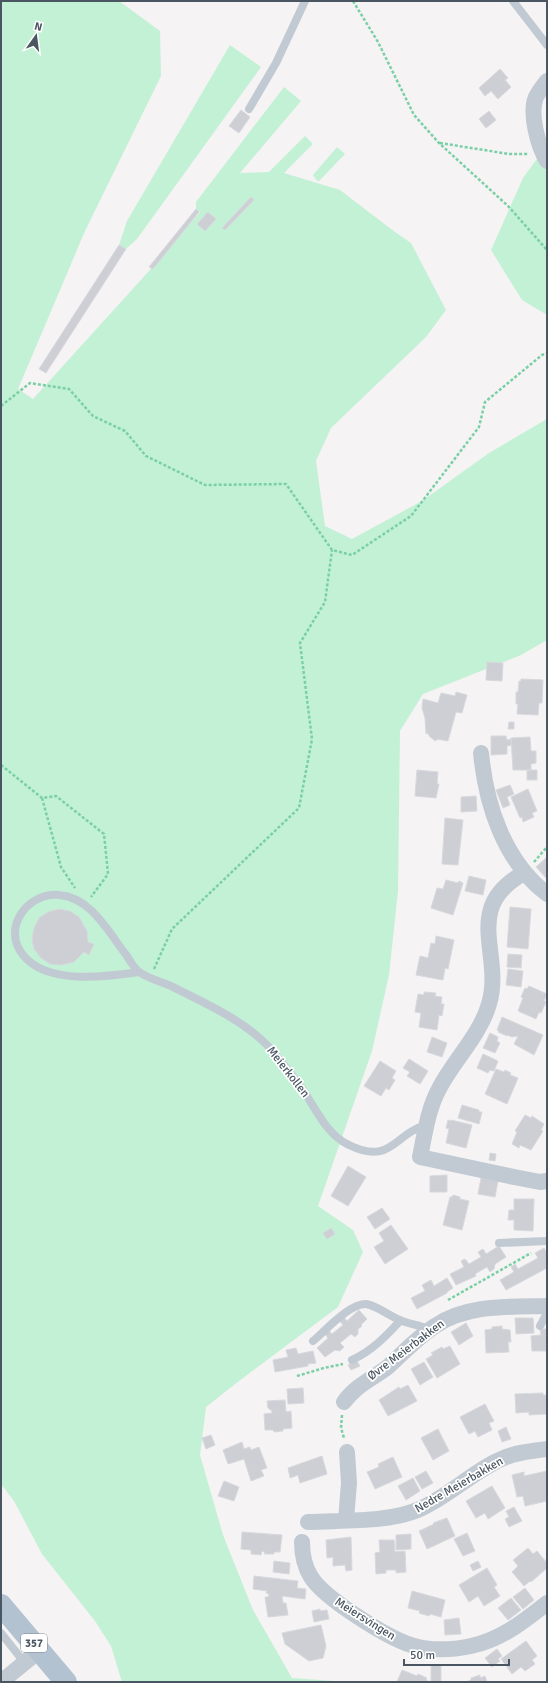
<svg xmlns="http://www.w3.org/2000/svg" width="548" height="1683" viewBox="0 0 548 1683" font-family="Signika,sans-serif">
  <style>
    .green { fill: #c3f1d5 }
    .building { fill: #cdcfd5; stroke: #d7d9de }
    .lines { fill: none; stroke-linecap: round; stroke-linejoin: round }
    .path { stroke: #7ad0a6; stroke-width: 2.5; stroke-dasharray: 3 2; stroke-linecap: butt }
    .lane { stroke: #c1cad2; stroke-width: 8 }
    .street { stroke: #c1cad2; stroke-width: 16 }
    .primary { stroke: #b3c2d1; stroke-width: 22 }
    .labels { text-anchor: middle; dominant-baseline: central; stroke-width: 3.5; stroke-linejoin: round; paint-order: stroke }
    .shield { fill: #fff; stroke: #808990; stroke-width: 1 }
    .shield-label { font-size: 11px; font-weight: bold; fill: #4a5661 }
    .street-label { font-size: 12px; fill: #4a5661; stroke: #fff }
  </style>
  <rect width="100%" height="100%" fill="#f5f3f3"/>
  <path class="green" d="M1,1h118l41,30 1,45 -76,155 -67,158 15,10 116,-128 51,-59 -4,-3v-7l88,-115 17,14 -61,72 29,-1 36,-36 8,8 -29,29 56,17 55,42 16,11 35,67 -20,27 -95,91 -15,33 9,65 27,13 70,-38 67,-48 58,-34v221l-26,15 -98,39 -23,37 -2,160 -9,84 -17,76 -54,155 35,24 10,22 -25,55 -99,74 -33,26 -6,48 23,80 30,75 39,68 55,4h-225l-11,-36 -16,-25 -53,-67 -28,-53 -13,-17z
    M230,45l31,22 -124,172 -11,10 -7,-4 8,-24z
    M547,145v170l-25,-15 -31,-50 32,-72z
    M337,147l8,7 -26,27h-2l-4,-6z"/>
  <path class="building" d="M500,69l8,9 -3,2 6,7 -13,12 -7,-8 -6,5 -6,-8z
    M241,110l9,7 -11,16 -10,-7z
    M489,111l7,9 -10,8 -7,-9z
    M251,197l3,3 -29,30 -3,-2z
    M196,209l3,3 -46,57 -4,-2z
    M208,212l8,7 -11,12 -8,-7z
    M119,245l7,4 -80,124 -7,-4z
    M487,662l16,1 -1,18 -16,-1z
    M521,679l22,1 -1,23h-3l-1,12 -21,-1 1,-10h-2v-12h2l1,-11h2z
    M456,692l11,3 -5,18 -6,-1 -8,29 -11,-2 -1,2 -2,-1 -5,-4 -1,-3 -2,1 -1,-16 -3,-10 1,-9 15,4 3,-10 14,3z
    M509,722h5v7h-6z
    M491,736h15l1,4 4,-1 1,6 -5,1v8l-16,1z
    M530,737l1,14h5v12l-5,1v6h-18l-2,-32z
    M417,770l21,2 -1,12h2l-3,14 -21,-2z
    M527,770h10v10h-10z
    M510,785l4,9 -7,3 3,8 -7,3 -7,-18z
    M528,789l9,22 -5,2 2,4 -11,5 -1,-5 -2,1 -9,-21z
    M476,796l1,15 -16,1v-15z
    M445,818l18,2 -5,45 -16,-1z
    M547,857v22l-11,-12z
    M469,876l17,4 -3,15 -18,-4z
    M446,880l12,3 1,-2 4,2 -10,32 -22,-7 6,-20 6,1z
    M510,907l21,2 -3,40 -21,-2z
    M59,909l11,2 9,6 8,14 1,11 6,2 -5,11 -5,-3 -10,10 -13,3 -11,-1 -9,-6 -7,-9 -2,-10 2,-11 5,-10 9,-6z
    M436,936l18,4 -6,29 -3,-1 -2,12 -27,-5 4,-19 8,2 3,-15 4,1z
    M508,954l14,1 -1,13 -14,-1z
    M508,969l15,2 -2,16 -15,-2z
    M529,986l18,8 -3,7 2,1 -5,11 -2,-1 -3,7 -18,-8 5,-13 -2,-1 4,-9 2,1z
    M424,992l12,1 -1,3 7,1 -1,7h3l-2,12 -3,-1 -2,15 -18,-3 2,-14 -6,-1 3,-18 6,1z
    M502,1017l41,18 -9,20 -20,-11 4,-8 -6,1 -5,-2v1l-9,-4 1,-1 -2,-1z
    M490,1033l8,4 -1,4 3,2 -5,10 -12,-5z
    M432,1037l15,6 -5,14 -15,-5z
    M483,1054l15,7 -4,10 -4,-1 -2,3 -11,-5z
    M409,1059l19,12 -8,13 -13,-8 3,-4 -7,-4z
    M380,1061l16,10 -4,7 3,2 -6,10 -3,-2 -5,8 -17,-10z
    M496,1069l8,3 1,-2 6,3 -1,2 8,3 -11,26 -22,-10z
    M462,1105l17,5v2h3l-3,12 -21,-6z
    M525,1115l6,3 1,-2 12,8 -3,6 2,1 -12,19 -11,-5 -1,3 -7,-4 5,-12 -2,-1z
    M448,1120l3,1v-1l21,5 -6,23 -20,-5 3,-14 -3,-1z
    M490,1153l6,1 -1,7 -6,-1z
    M348,1166l18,11 -18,29 -17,-10z
    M447,1175v17h-17v-16z
    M481,1178l17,3 -3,16 -17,-3z
    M453,1195l7,2v2l9,2 -7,29 -19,-5 7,-28h2z
    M514,1199h20l-1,32 -19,-1v-10h-6l1,-10h5z
    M382,1208l8,11 -15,10 -8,-12z
    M391,1225l17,24 -23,15 -11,-17 10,-6 -5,-8z
    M331,1228l4,6 -8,5 -4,-6z
    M499,1246l7,11 -11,7 -1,5 -4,3 -3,-5 -12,7 1,2 -20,9 -6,-11 14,-7 -3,-6 4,-2 4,5 12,-7 -3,-5 5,-3 3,5z
    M544,1248l3,5v15l-41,22 -6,-10 14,-8 -3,-5 4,-3 3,5 20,-11 -3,-5z
    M447,1278l6,10 -6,4v1l-30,16 -6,-11 14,-7 -3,-6 9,-5 3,6z
    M359,1310l8,9 -6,6 1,1 -4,3v5l-3,3 -4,-3 -11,9 4,4 -4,4 -5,-1 -10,7 -8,-9 11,-10 -4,-5 4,-4 4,5 11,-9 -4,-5 4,-4 4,5z
    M515,1318h18l1,15 -18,1z
    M466,1323l7,13 -14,9 -8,-13z
    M502,1326v3l8,1 1,12h-3l1,10 -23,1 -1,-23 7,-1v-2z
    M540,1329h7v22h-15l-1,-15 10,-1z
    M450,1346l10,18 -23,14 -11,-19 7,-4 -2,-2 11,-6 1,2z
    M296,1348l2,6 15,-3 3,12 -8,1v2l-33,6 -2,-12 15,-3 -2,-7z
    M357,1361l3,5 -9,4 -3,-5z
    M424,1362l9,15 -13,8 -9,-16z
    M408,1385l9,16 -29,15 -9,-16 20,-13 1,2z
    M303,1388l1,15 -16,1 -1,-15z
    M543,1393v2h4v19l-18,1v-3l-13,1 -1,-19z
    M285,1400l1,12 5,-1 1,17 -9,1v2l-9,1 -1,-2h-8l-1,-16 8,-1v-2l-4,-3 -1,-7z
    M485,1404l9,17 -5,2 3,7 -14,7 -3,-6 -6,3 -9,-17z
    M506,1427l5,12 -9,3 -4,-11z
    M438,1429l11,22 -16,9 -12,-22z
    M211,1435l4,10 -9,4 -4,-11z
    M242,1442l2,7 6,-2 1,3 8,-3 8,21 -6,2 3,6 -13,5 -7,-22 -16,5 -5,-14z
    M322,1456l5,18 -27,9 -2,-8 -8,3 -2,-10z
    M393,1457l9,20 -27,12 -8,-17 12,-5 -1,-3z
    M426,1471l7,12 -11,6 -7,-12z
    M547,1471v30l-22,5 -2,-10 -6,1 -5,-22 12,-3v4z
    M413,1478l7,13 -14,9 -8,-14z
    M224,1481l15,6 -5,14 -16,-5z
    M492,1486l13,22 -17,11 -3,-6 -9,5 -10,-17z
    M514,1507l8,14 -13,6 -4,-8 4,-2 -3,-6z
    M447,1518l8,18 -28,13 -8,-18 15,-7 -1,-1z
    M242,1532l40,3 -2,17h-6v2h-10l1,-2 -3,-1 -1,4 -10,-1v-4l-10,-1z
    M467,1533l8,18 -12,5 -9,-17z
    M411,1534v15l-15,1v-15z
    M351,1537l1,33 -6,1 -1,-6 -12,1v-9l-6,1 -1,-18z
    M379,1540h15l1,12 10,-1 1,21 -10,1v-3h-10v3l-10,1 -1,-21 5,-1z
    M528,1548l5,6 4,-3 10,12v5l-16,14 -1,-1 -6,5 -12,-14 6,-6 -5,-6z
    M274,1561l16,2 -1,11 -16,-2z
    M478,1561l3,6 -8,4 -3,-6z
    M487,1568l10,17 -3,2 6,9 -16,10 -6,-10 -9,6 -10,-17z
    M254,1576l44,5 -1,7 9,1 -1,10 -23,-3 1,7h3l2,12 -20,2 -3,-20h3l1,-3 -3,-1 1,-2 -14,-2z
    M525,1588l9,12 -11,9 -10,-12z
    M412,1591l33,9 -4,17 -11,-3 -1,2 -10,-3 1,-2 -12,-3z
    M511,1598l10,12 -13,10 -10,-12z
    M320,1609v2l7,-1 2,9 -15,3 -2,-11z
    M459,1618l2,16 -16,1 -1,-15z
    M321,1625l5,21 -3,12 -14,3 -24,-17 -3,-11z
    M526,1641l11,15 -5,4 3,4 -10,7 -4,-4 -9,7 -11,-15z
    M497,1649l5,7 -4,3 2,2 -8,6 -7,-9z
    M431,1665h10v17h-10z
    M402,1670l15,6 1,-2 9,4 -1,2 4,2h-33z
    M480,1675v3l5,-2 2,6h-21l5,-2v-2z"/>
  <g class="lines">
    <path class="path" d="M353,1l25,41 36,73 25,28 69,63 39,44
      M440,143l69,11h20
      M1,406l29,-23 39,6 24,27 32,15 21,25 59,29 81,-1 46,66 20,5 59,-39 68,-89 6,-25 57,-47 5,-2
      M1,765l41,33 14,-2 48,38 4,40 -17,23
      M42,798l19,69 14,21
      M534,862l13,-15
      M154,969l18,-40 127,-121 13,-69 -12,-96 25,-41 7,-52
      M448,1300l83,-47
      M297,1376l27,-8 19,-4
      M342,1415l-1,13 3,10"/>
    <path class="lane" d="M513,1l34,44
      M249,109l27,-46 29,-62
      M139,972c-34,5 -92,13 -116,-17 -22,-27 5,-63 36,-60 32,2 50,38 68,61 3,5 7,12 12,16 9,6 22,10 32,14 33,17 71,33 97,60 13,14 24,29 35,44 13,19 24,45 46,55 43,21 45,-12 78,-20
      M499,1243l48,-2
      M540,1326l6,-11 1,-8
      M313,1341c12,-10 37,-38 53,-37 12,2 23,12 34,16 10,5 20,4 29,10
      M352,1360c20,-9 33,-23 48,-39
      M1,1633l23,29"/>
    <path class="street" d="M547,81c-4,5 -8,10 -11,16 -7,16 2,49 11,64
      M481,753c5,52 23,108 66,141
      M524,873c-63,35 -20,81 -35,131 -9,31 -34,55 -49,83 -12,21 -15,46 -20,70l94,20 26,5 7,-1
      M344,1402c12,-17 30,-24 45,-36 15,-14 29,-29 46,-40 32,-22 75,-19 112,-20
      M346,1520l3,-37 -2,-31
      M308,1522c34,-2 83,1 114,-14 27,-13 49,-34 75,-47 15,-8 33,-10 50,-12
      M302,1542c0,13 2,24 9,35 13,21 75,60 100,68 19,6 41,5 60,1 30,-6 53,-25 76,-43
      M1,1682l39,-32"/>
    <path class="primary" d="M1,1605l65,77"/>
  </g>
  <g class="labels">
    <rect class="shield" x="21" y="1634" width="26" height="18" rx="3"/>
    <g class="shield-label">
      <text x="34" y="1643">357</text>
    </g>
    <g class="street-label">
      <text transform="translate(288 1072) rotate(52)">Meierkollen</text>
      <text transform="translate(406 1350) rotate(-37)">Øvre Meierbakken</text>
      <text transform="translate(459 1485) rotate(-30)">Nedre Meierbakken</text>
      <text transform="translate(365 1619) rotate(32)">Meiersvingen</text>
    </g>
  </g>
  <rect width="548" height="1683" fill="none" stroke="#4a5661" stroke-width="4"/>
  <g transform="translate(36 36) rotate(14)" stroke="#ffffff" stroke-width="3" paint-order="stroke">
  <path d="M0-3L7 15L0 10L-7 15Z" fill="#4a5661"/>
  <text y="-6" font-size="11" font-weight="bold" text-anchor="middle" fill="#4a5661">N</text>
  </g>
  <path d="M404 1659v6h105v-6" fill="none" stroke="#4a5661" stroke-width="2"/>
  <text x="410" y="1659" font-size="12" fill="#4a5661" stroke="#ffffff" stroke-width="3" paint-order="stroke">50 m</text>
</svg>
